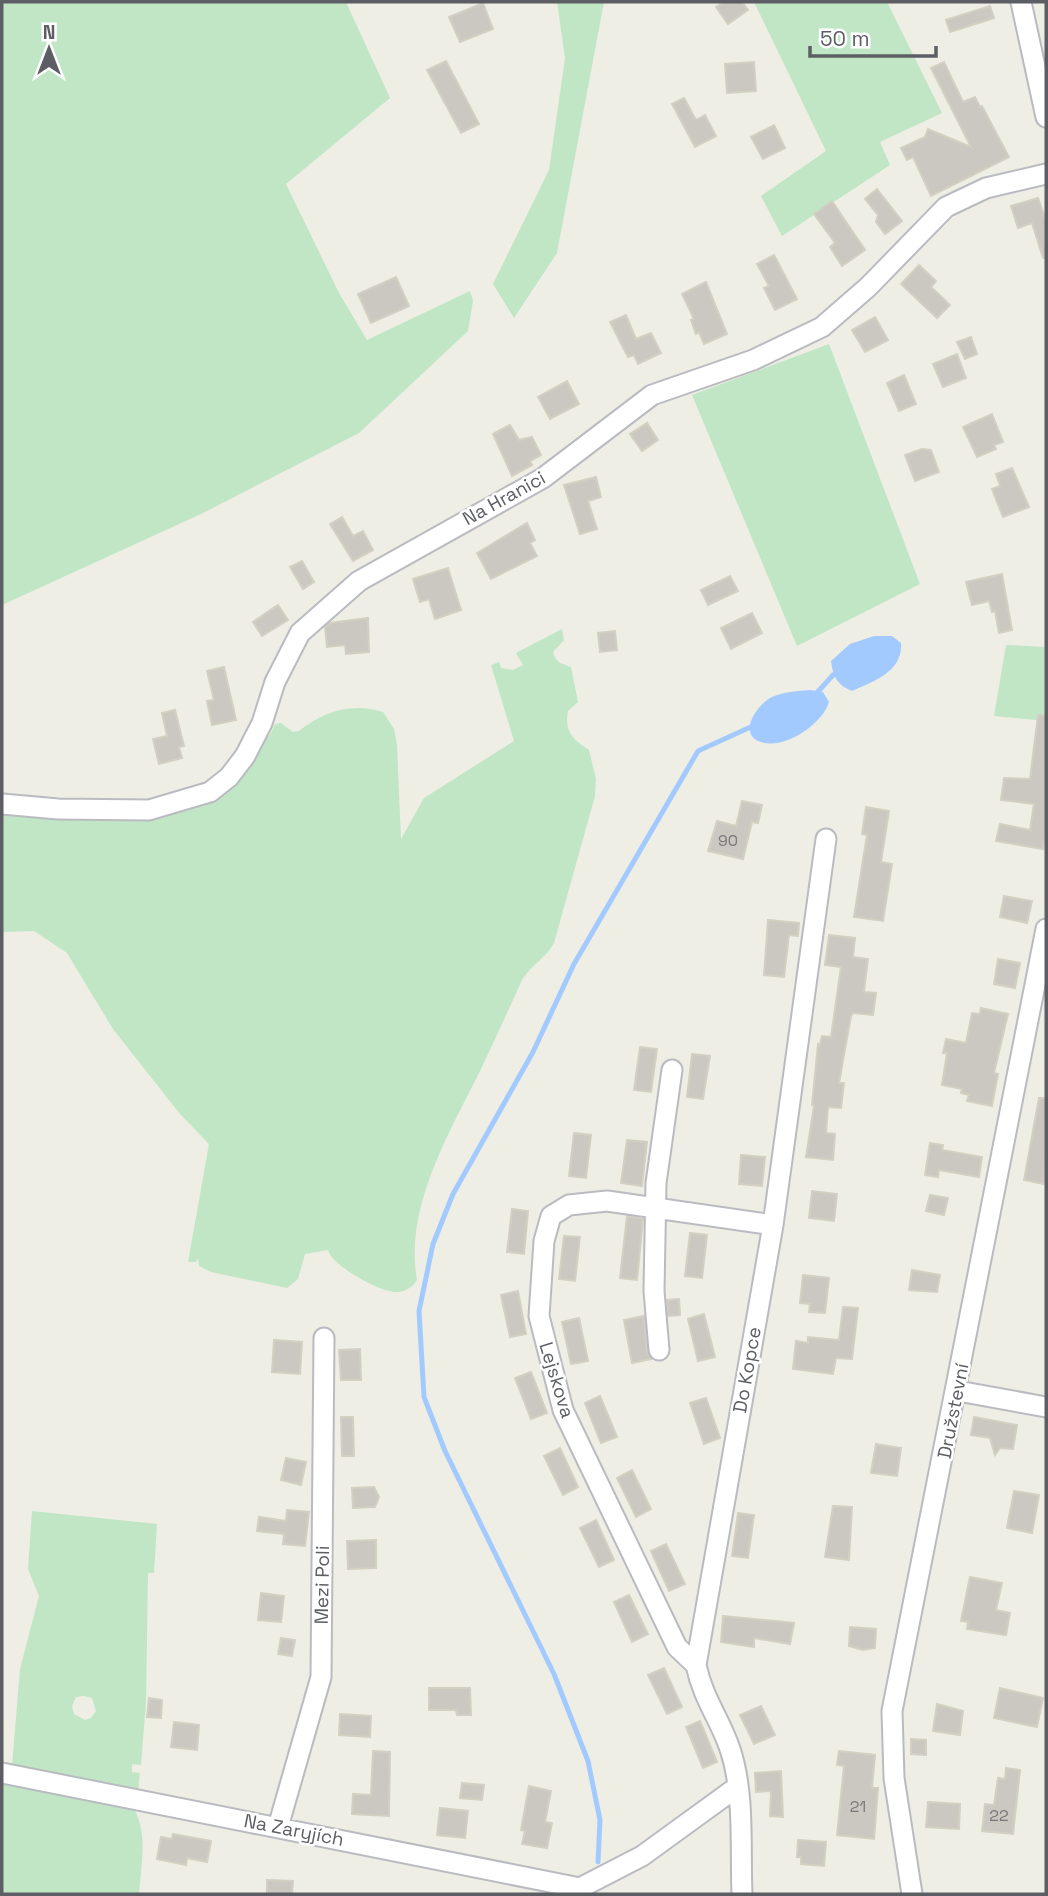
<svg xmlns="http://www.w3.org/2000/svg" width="1048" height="1896" viewBox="0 0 1048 1896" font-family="'Space Grotesk',sans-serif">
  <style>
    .green { fill: #c0e6c6; fill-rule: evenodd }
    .water { fill: #a3caff }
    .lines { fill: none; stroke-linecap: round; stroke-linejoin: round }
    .stream { stroke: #a3caff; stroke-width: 5 }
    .building { fill: #cac8c1; stroke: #d3d0c2; stroke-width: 2 }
    .minor-casing { stroke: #b9bbc0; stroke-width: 23 }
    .minor { stroke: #fff; stroke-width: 19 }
    .labels { text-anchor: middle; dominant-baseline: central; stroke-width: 5; stroke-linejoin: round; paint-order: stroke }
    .number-label { font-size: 16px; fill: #78787b }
    .street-label { font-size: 19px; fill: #5c5e64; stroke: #fff }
  </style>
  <rect width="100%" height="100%" fill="#eeeee4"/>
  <path class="green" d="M2,2h344l44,96 -104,86 53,109 28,47 103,-49 3,10 -5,30 -109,102 -158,81 -199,91z
    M557,2h47l-47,251 -43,65 -21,-34 56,-114 16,-112z
    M754,2h133l55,111 -62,29 10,23 -108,71 -21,-40 65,-45z
    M829,344l91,240 -123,62 -105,-251z
    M562,629l2,11 -11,12c3,11 8,11 18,15l7,35 -10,9c-4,20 5,29 21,39l7,29 -1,17 -41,147c-8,15 -23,22 -32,37 -14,31 -28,62 -43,93 -31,62 -75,136 -62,207 -5,7 -10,11 -19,12 -16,2 -67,-27 -70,-42l-23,4 -7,25 -11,9 -76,-16 -12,-6 -1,-8 -2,4h-8l21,-118 -29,-30 -67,-85 -46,-76 -33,-22 -32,1v-121l141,10 48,-13 21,-10 59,-65 4,-9 6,-1 12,9 6,-1c24,-20 54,-29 84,-19l11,17 3,16 4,94 23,-41 90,-57 -23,-76 8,-3 2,6 12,2 10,-5 -7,-12z
    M1006,645l40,2v74l-52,-5z
    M32,1511l125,13 -3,49h-6l-2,129 -5,63 -9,-1v8l8,1 -2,18 -126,-25 8,-97 19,-73 -11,-27zM84,1696l8,2 4,13 -5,7 -6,2 -11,-6 -2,-8 4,-9z
    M2,1782l130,24c17,25 9,59 7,88h-137z"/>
  <path class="water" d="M874,636h18l9,7c2,28 -26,38 -49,48 -15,-6 -19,-15 -21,-30l19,-17z
    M810,690l13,2 6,10c-6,22 -46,50 -71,39 -20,-10 1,-38 14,-44 11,-5 25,-6 38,-7z"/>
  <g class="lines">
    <path class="stream" d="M814,696l19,-21
      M598,1862l2,-42 -12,-59 -34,-87 -109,-223 -21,-54 -5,-86 14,-67 20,-50 80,-142 41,-88 124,-213 57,-26"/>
  </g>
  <path class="building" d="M724,2h18l6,8 -20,14 -12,-17z
    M483,3l10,26 -33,13 -11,-25z
    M990,6l4,12 -44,14 -4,-12z
    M446,61l33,63 -18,9 -34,-63z
    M754,62l2,29 -29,2 -2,-29z
    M944,62l19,40 12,-5 5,10 2,-1 27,51 -78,39 -18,-39 -6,3 -6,-12 24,-11 3,-8 43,18 -40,-79z
    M684,98l12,22 9,-5 11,21 -21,11 -23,-43z
    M774,125l11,23 -22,11 -12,-22z
    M877,189l25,32 -17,13 -9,-12 2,-7 -13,-16z
    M1038,198l8,23v37h-3l-11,-35 -14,5 -7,-22z
    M832,201l33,49 -23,16 -12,-19 5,-4 -21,-29z
    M774,255l23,44 -22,11 -11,-22 5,-2 -12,-22z
    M919,265l17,16 -5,6 19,18 -13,13 -36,-34z
    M396,277l13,29 -38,17 -13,-29z
    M706,282l21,52 -23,10 -5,-12 -3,2 -5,-14 3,-1 -12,-25z
    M626,315l10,24 15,-6 10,20 -23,11 -4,-9 -6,2 -18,-35z
    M875,317l13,23 -23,12 -13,-22z
    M971,337l6,17 -12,5 -8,-17z
    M957,354l9,24 -23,9 -10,-23z
    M904,375l12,29 -17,7 -12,-28z
    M567,381l12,23 -29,15 -12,-22z
    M992,414l11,28 -9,3 2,4 -19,8 -14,-30z
    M647,423l11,17 -16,11 -12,-17z
    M510,425l9,15 13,-3 9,18 -11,6 2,4 -20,11 -19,-42z
    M922,449l9,1 8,22 -24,9 -10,-26z
    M1012,468l17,39 -26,10 -11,-28 8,-3 -4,-12z
    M596,477l5,20 -13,4 9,28 -17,5 -16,-49z
    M342,517l11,19 10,-5 10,19 -20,11 -23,-37z
    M527,523l8,17 -5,3 7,13 -46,23 -14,-26z
    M302,561l12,21 -11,7 -13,-22z
    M448,568l13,42 -26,9 -6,-20 -9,3 -7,-23z
    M1002,574l10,56 -13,3 -4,-22 -3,1 -3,-11 -17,4 -6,-23z
    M730,576l8,15 -30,14 -7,-15z
    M278,605l10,15 -26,16 -9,-14z
    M752,613l10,20 -31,16 -10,-21z
    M368,618l1,34 -23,2 -1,-9 -18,2 -2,-20 5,-4z
    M615,631l2,19 -17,2 -2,-19z
    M224,667l12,53 -24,5 -5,-24 7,-1 -7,-29z
    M175,710l9,36 -5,1 3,11 -23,6 -6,-25 14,-3 -5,-23z
    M1038,715l8,1v117l-3,16 -47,-8 4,-17 30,6 4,-26 -33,-4 3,-22 26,1z
    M742,801l20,4 -4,18 -6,-1 -9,37 -35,-8 9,-30 19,5z
    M866,807l23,4 -8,51 11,2 -9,57 -29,-4 13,-82 -5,-1z
    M1004,896l28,5 -5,22 -27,-6z
    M768,920l31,3 -1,13 -9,-1 -5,42 -20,-2z
    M829,935l26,3 -2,19 15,2 -4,33 12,1 -3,22 -20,-2 -2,3 -12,67h5l-3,25 -13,-1 -2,26 9,1 -2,26 -27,-3 8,-51 -2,-1 6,-61 2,1 2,-9 9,1 10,-70 -16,-2z
    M998,959l22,4 -5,25 -21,-4z
    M981,1008l27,6 -14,59 4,1 -6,32 -25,-5 2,-6 -8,-2 1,-4 -20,-4 5,-32h-4l3,-14 20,4 6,-30 8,1z
    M640,1047l17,2 -6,43 -17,-2z
    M692,1054l18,2 -7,43 -16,-2z
    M1039,1098h7l-2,86 -20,-4z
    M574,1133l17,2 -5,43 -17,-2z
    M627,1140l20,2 -5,44 -21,-3z
    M930,1143l13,2 -1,5 40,7 -3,20 -40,-7 -1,7 -13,-2z
    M741,1155l24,2 -3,29 -23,-2z
    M812,1191l25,3 -3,27 -25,-3z
    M930,1195l18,3 -4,17 -18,-4z
    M512,1209l16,2 -4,43 -17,-2z
    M627,1216l16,3 -6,61 -17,-2z
    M690,1233l17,2 -5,43 -17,-2z
    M564,1236l16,1 -5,44 -16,-2z
    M912,1270l28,5 -3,17 -28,-2z
    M803,1275l26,3 -4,35 -16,-1 1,-8 -10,-1z
    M518,1291l8,43 -16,3 -9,-42z
    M679,1299l1,16 -12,1 -1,-16z
    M843,1307l15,1 -6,51 -16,-1 -3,16 -40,-5 3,-28 12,2v-6l31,3z
    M704,1314l11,43 -17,4 -10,-42z
    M644,1316l3,35 4,8 -19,4 -8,-43z
    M579,1318l9,43 -17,3 -9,-42z
    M274,1340l28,2 -2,32 -28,-2z
    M360,1349l1,31h-20l-2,-30z
    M531,1372l16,41 -16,6 -16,-41z
    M600,1396l17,41 -16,6 -16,-40z
    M706,1398l14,40 -16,6 -14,-41z
    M341,1417h12l1,39h-12z
    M974,1417l43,8 -4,24 -13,-1 -5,7 -5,-17 -19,-3z
    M876,1444l25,4 -4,28 -26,-3z
    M560,1448l18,39 -15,8 -19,-39z
    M286,1458l20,4 -5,23 -20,-5z
    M632,1470l19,39 -15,8 -19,-39z
    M374,1487l5,10 -4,10 -22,1 -1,-20z
    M1014,1491l25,4 -7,38 -25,-5z
    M833,1506l19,1 -3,53 -24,-3z
    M287,1510l22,2 -4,34 -22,-2 1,-10 -27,-3 2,-14 27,4z
    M738,1513l16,2 -6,43 -16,-2z
    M596,1520l18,40 -15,7 -19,-39z
    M376,1540v28l-28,1 -1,-28z
    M666,1544l19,40 -16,7 -18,-40z
    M970,1577l32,6 -6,27 14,3 -4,22 -39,-6 1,-7 -7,-1z
    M261,1593l23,3 -3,26 -23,-2z
    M629,1595l19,39 -16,8 -18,-40z
    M723,1616l71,7 -4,21 -36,-6v9l-33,-5z
    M850,1627l26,2 -1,19 -12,2 -14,-4z
    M281,1638l14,2 -3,16 -14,-2z
    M664,1668l18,39 -15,7 -19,-39z
    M429,1688h41l1,27h-14l-1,-5h-27z
    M1000,1688l43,10 -6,29 -43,-9z
    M149,1698l13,2 -1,18 -14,-1z
    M937,1704l26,7 -3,24 -27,-4z
    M761,1706l14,29 -21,9 -14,-29z
    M340,1714l31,2 -1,21 -31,-2z
    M700,1721l17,41 -14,6 -17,-41z
    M174,1722l25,3 -2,25 -26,-3z
    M911,1739l15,1v15l-15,-1z
    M373,1751l17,1 -1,64 -37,-2 1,-20 18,1z
    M839,1751l36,4 -3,33h6l-4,51 -37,-4 7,-69 -7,-1z
    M1006,1768l14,2 -7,64 -31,-3 3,-27 9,1 4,-27 7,1z
    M781,1771l2,46 -13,-1 1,-25 -15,1 -1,-19z
    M462,1783l22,2 -2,15 -22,-2z
    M529,1786l22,5 -6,31 7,1 -5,25 -25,-4 3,-13 -4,-1z
    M928,1802l32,2 -1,25 -33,-2z
    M440,1808l28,3 -3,27 -28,-3z
    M173,1834l38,7 -4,21 -20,-4 -1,7 -29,-6 4,-22 11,2z
    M798,1840l28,2 -2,24 -23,-2v-7h-4z
    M267,1880l26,1 -1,13h-25z"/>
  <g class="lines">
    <g class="minor-casing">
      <path id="minor" d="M1021,2l25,115
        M2,804l56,5 91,1 61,-18 19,-15 16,-21 17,-33 13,-41 25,-49 59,-52 184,-103 109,-83 101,-35 69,-33 46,-40 78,-80 40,-19 60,-14
        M659,1350l-5,-59 2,-108 16,-113
        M958,1391l88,16
        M696,1665l-19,-18 -114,-237 -24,-94 5,-75 7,-25 18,-11 38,-4 166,24
        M2,1773l578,115 -1,6
        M278,1827l43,-150 3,-339
        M580,1888l62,-32 95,-69
        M742,1894c-2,-46 3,-100 -12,-145 -10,-30 -27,-50 -34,-84l77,-440 53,-386
        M912,1894l-18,-116 -2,-67 154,-782"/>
    </g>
    <use href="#minor" class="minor"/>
  </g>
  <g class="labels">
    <g class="number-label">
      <text x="728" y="840">90</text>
      <text x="858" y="1806">21</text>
      <text x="999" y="1815">22</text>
    </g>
    <g class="street-label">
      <text transform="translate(504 498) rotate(-29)">Na Hranici</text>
      <text transform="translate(747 1370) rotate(-80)">Do Kopce</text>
      <text transform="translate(557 1380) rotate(73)">Lejskova</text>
      <text transform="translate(953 1411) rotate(-79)">Družstevní</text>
      <text transform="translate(322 1585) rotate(-89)">Mezi Poli</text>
      <text transform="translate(294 1830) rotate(11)">Na Zaryjích</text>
    </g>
  </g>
  <rect width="1048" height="1896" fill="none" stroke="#5c5e64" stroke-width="7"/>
  <g transform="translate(49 49)" stroke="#ffffff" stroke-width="5" paint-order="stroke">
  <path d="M0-5L12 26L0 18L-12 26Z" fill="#5c5e64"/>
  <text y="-10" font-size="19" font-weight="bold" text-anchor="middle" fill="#5c5e64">N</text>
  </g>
  <path d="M810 46v10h126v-10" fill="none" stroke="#5c5e64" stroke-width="3.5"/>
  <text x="820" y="46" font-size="21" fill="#5c5e64" stroke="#ffffff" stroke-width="5" paint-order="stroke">50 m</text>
</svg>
